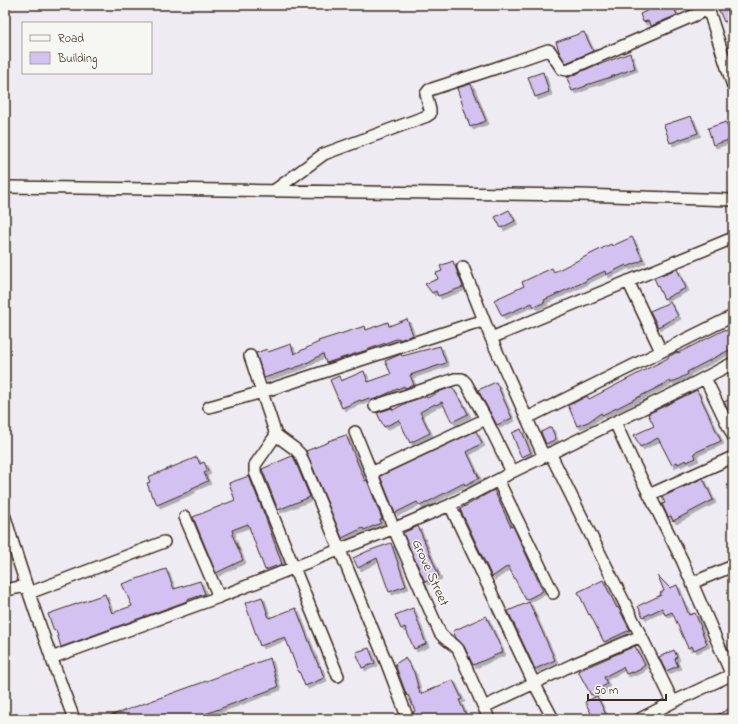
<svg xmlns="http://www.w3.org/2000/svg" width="738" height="724" viewBox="0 0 738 724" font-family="'Indie Flower',sans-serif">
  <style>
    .building { fill: #d3c1f2; stroke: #3b2a1e; filter: url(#shadow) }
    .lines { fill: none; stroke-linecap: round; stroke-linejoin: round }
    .minor-casing { stroke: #3b2a1e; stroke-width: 14 }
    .minor { stroke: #f6f6f2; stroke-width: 11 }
    .labels { text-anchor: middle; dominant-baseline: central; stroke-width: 3; stroke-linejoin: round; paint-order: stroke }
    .street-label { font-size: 14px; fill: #3b2a1e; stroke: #f6f6f2 }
  </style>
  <defs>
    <filter id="shadow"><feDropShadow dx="3" dy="3" stdDeviation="0" flood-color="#0004"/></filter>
  </defs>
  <rect width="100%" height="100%" fill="#efebf2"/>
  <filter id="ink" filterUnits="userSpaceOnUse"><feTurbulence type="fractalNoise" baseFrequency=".025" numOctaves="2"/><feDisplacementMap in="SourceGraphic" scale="8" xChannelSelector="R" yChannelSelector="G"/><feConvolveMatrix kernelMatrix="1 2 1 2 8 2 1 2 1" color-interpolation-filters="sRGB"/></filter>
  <g filter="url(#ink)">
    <path class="building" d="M660,5h13l4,10 -26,11 -3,-5 -5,1 -3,-8z
      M724,5h9v13l-9,4 -6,-14z
      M584,32l9,19 -27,12 -6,-9 -4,-12z
      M630,53l5,15 -27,10 -22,7v1l-14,5 -5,-13 31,-14v1z
      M543,72l6,20 -14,5 -7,-20z
      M471,84l15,37 -16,6 -13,-39z
      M691,116l7,17 -28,10 -6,-18z
      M726,122l6,17 -19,6 -5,-17z
      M509,210l6,11 -14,7 -6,-11z
      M632,237l11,23 -16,7 -1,-2 -20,10 -1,-4 -19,9v1l-42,19 1,2 -11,5 -2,-4 -30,13 -8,-16 30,-14 -2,-4 30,-14 2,4 57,-28 1,2z
      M453,261l10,26 -25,9 -2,-5 -4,2 -7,-9 13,-5 -2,-6 6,-2 -2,-5z
      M677,269l9,19 -22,11 -10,-21z
      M670,302l8,14 -20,11 -8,-16z
      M407,319l6,16 -14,5v-2l-35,13 -38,12 -3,-9 -20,11 -39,13 -8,-25 11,-4 1,3 23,-8 3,10 25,-12 -1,-1 47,-15 1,4 22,-8 1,4z
      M733,328v20l-46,24 1,2 -17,9 -1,-2 -47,24 -21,10 -1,-2 -13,9 -11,4 -9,-21 6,-2 13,-7 2,3 79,-41v-1l9,-5 1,1 46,-23 1,1z
      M440,346l6,17 -36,12 4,10 -9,3 -1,-2 -33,15 -2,-3 -8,3 -1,-1 -18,8 -12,-28 9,-4 2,5 23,-10 4,11 23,-8 -6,-13 16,-7 1,2z
      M496,382l16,36 -15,7 -19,-35z
      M452,387l7,11h1l8,16 -16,8 -10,-20 -6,3 -1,-1 -15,8 10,21 -20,10 -11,-23 -15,7 -7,-14 15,-5 1,2 15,-8 18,-6 1,2 14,-7z
      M697,390l24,51 -27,12 2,5 -9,4 -1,-2 -8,4 -1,-2 -5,3 -14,-27 -18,9 -6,-12 20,-9 -6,-12z
      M733,398v22l-9,-18z
      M551,427l5,12 -10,5 -5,-12z
      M521,429l10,24 -10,4 -9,-24z
      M476,431l6,12 -15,9 12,26 -14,7 -1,-2 -44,23 -3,-4 -22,11 -15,-37z
      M346,435l19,46 2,-1 15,39 -2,1 1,3 -17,7 -1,-2 -21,10 -36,-87 23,-9 -1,-1z
      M292,456l2,2 16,39 -32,13 -16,-41z
      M197,457l3,7 4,-2 4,9 -4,2 4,8 -16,7v2l-35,15 -3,-8h-2l-5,-14 3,-1 -2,-5z
      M249,476l16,40 17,48 -17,6 -17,-46 -16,6 1,3 -1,1 11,26 -27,13 -23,-56 42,-17 -6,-17z
      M703,478l10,22 -40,21 -2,-5 -3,1 -6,-13 3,-1 -3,-6z
      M494,490l17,37 2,-1 30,65 -17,9 -18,-34 -16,11 -32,-68z
      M418,526l21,50 -14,6 -22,-49z
      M391,543l15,43 -17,6 -12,-34 -19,10 -5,-10 15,-7z
      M166,569l8,20 26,-8 5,13 -18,6v1l-126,46 -5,-17 -2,1 -6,-17 57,-20 7,19 20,-7 -10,-22z
      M658,576l12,12 7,-3 12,30 6,-2 6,14h-1l7,17 -13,6 -2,-4 -4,2 -16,-36 -7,3 -3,-7 -19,9 -5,-11 23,-11 -1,-2 4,-2z
      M603,580l14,28 1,-1 12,23 -26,12 -14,-28 -1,1 -11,-23z
      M262,597l7,21 27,-10 23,59 1,-1 4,12 -19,8 -6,-15h-1l-13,-34 -25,9 -15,-43z
      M529,602l26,58 -20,9 -27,-58z
      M413,608l13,36 -12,5 -9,-22 -4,2 -6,-14z
      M486,616l17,36 -30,13 -9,-19 -8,-8 -3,-7z
      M635,646l10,19 -4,3v1l-8,4 -1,-1 -6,2 -3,-7 -19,10 3,7 -5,3 1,2 -12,6 -13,-24z
      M369,648l6,15 -13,5 -6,-16z
      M674,650l3,7 -2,2 3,7 -12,5 -7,-14z
      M270,658l8,29 -86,32h-88v-1z
      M405,658l9,14 6,22 33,-14 9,19 -3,1 9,19h-53l-2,-7 2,-1 -7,-16 -1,1 -12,-32z
      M597,696l11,23h-14l-9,-17z
      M733,707v12h-25z"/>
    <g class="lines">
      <g class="minor-casing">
        <path id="minor" d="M707,5l26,81
          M5,187l575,8 153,5
          M275,190l49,-36 103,-38 3,-2v-4l-4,-16 3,-4 67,-22 52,-18 2,1 12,18 5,1 142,-61
          M463,267l28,71 53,119
          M628,281l33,70
          M491,338l242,-100
          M250,356l26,79 19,14 5,5 87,210 21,55
          M705,378l28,58
          M375,406l80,-27h7l4,4 20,36 26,53
          M209,407l53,-15 209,-68 9,-2 5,1
          M527,418l206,-102
          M615,422l17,38 50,100 51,118
          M355,432l39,97 46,104c5,7 13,10 18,16l31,70
          M276,435l-21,30v7l83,204
          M550,453l91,183 32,66
          M371,473l115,-54
          M498,480l55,113
          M649,495l84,-38
          M450,505l84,178 19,36
          M5,517c20,68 44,136 69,202
          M185,517l34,80
          M692,583l41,-17
          M5,590l21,-4
          M29,593l135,-51
          M51,658l168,-61 191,-75 40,-17 48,-25 14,-8 173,-84 48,-25
          M484,707l90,-43 67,-28
          M640,719l33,-17 60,-28"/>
      </g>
      <use href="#minor" class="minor"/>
    </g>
  </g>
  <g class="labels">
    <g class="street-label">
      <text transform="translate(430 573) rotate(66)">Grove Street</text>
    </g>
  </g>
  <rect width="738" height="724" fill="none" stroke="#f6f6f2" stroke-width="20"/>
  <rect x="10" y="10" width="718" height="704" fill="none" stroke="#3b2a1e" stroke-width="1.5" filter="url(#ink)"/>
  <rect x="22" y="22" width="130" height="52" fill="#f6f6f2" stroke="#aba49d"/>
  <rect x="30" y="35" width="20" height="6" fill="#f6f6f2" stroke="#aba49d"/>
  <text x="58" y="42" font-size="12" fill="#3b2a1e">Road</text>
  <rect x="30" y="52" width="20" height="12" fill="#d3c1f2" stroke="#aba49d"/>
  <text x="58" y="62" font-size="12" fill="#3b2a1e">Building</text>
  <path d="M588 694v6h78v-6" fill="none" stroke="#3b2a1e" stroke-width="2"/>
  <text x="594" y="694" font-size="12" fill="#3b2a1e" stroke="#f6f6f2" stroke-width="3" paint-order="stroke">50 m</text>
</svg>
